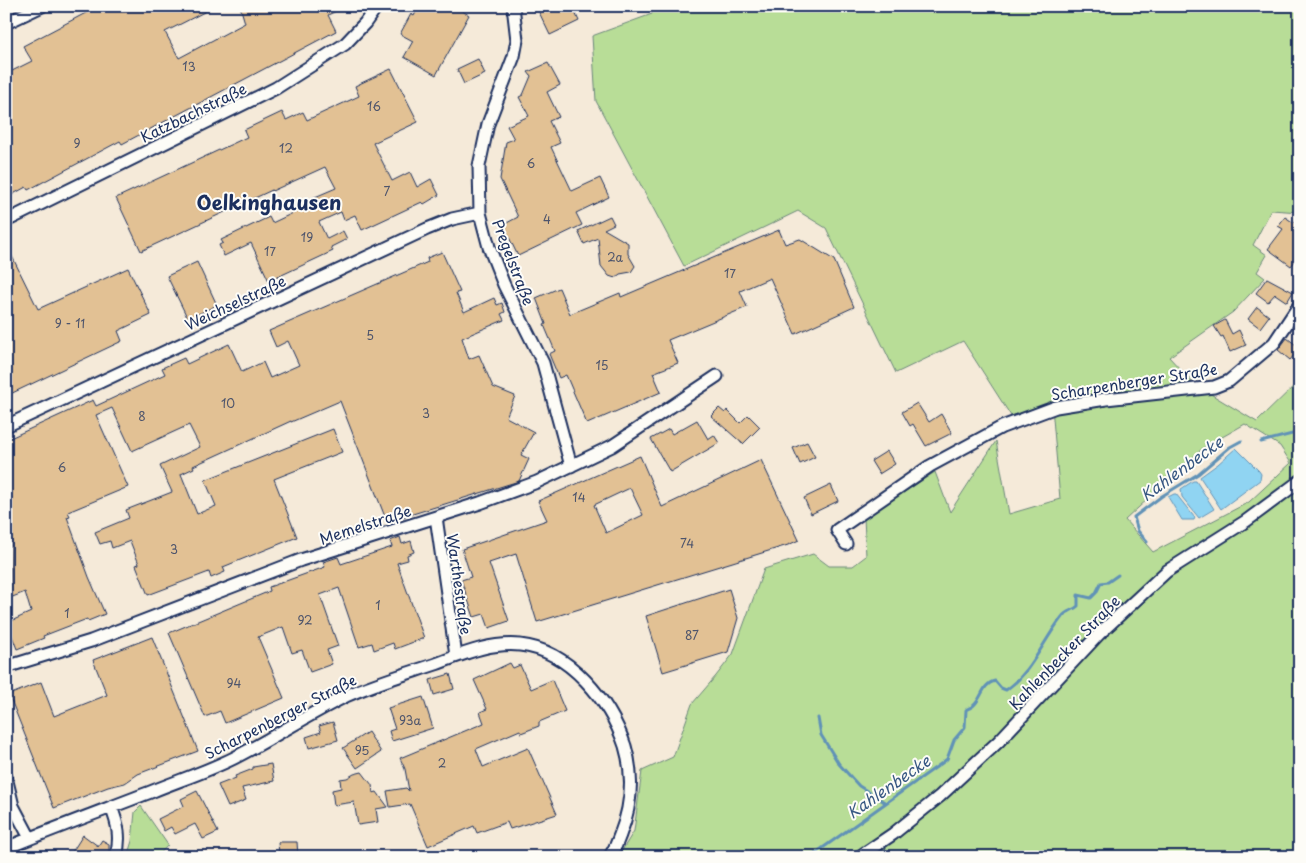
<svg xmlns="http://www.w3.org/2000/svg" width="1306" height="863" viewBox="0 0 1306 863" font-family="'Playpen Sans',sans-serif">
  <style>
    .green { fill: #b8dd97; stroke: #6a867a; fill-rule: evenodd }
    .water { fill: #90d4f2; stroke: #6192b7 }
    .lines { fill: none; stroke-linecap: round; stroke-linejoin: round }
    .stream { stroke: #6192b7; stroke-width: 3 }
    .building { fill: #e2c194; stroke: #1b2f5e; fill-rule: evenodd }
    .minor-casing { stroke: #1b2f5e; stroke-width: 15 }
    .minor { stroke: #fdfcf7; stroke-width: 11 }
    .labels { text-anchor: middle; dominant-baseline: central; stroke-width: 4; stroke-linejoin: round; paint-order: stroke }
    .number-label { font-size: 12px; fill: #4d546c }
    .street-label { font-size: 15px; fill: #1b2f5e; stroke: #fdfcf7 }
    .water-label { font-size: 16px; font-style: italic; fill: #385883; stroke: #fdfcf7 }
    .district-label { font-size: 20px; font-weight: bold; fill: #1b2f5e; stroke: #fdfcf7 }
  </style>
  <rect width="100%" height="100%" fill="#f5ead9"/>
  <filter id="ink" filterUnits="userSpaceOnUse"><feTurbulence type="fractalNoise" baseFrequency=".02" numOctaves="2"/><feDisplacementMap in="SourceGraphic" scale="10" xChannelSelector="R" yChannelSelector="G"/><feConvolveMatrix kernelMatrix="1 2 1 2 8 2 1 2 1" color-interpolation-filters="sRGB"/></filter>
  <g filter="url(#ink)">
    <path class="green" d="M651,6h649v206l-29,-2 -18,35 14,10 -10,17 8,6 -32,34 -64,45 25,27 63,38 43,-42v477h-682l16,-26 8,-60 31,-14 19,-53 24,-28 17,-22 31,-85 49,-15 16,12h24l13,-10 -2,-38 71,-46 15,40 46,-71 13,73 51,-15 -8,-92 -41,9 -48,-75 -67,32 -70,-145 -28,-17 -114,55 -88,-165 -4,-65 60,-22zM1245,424l35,22 11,17 -42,39 -96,50 -28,-32 78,-72z
      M141,806l27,39 -11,12h-30l5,-16 3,-29z"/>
    <path class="water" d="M1236,448l23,23 2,3 -1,6 -39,29 -21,-32 18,-13z
      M1193,481h3l18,28 -15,9 -17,-21 -1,-8z
      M1174,494h2l19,24 -1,2h-12l-14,-23z"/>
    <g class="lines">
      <path class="stream" d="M1261,442l39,-10
        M1147,542l-9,-11 -4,-14 28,-21 36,-22 32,-27 11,-6
        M818,718l3,17 18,29 20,22 27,17
        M810,857l132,-94 5,-4 7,-19 11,-13 1,-17c2,-2 5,-2 7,-4 9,-7 9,-22 22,-25l6,7 5,2c26,-18 37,-49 56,-73 4,-6 11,-6 16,-11v-11l13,3 5,-5 5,-10 7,-1 10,-7"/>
    </g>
    <path class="building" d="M99,6h117l-51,26 14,26 66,-35 -5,-17h106l-18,9 8,16 -214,113 -2,-3 -92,49 -2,-3 -20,11v-124l26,-13 -9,-15z
      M419,6h35l15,9 -33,60 -32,-18 9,-16 -13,-7 11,-20 3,2z
      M536,6h36l7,15 -29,14z
      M478,59l7,15 -21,10 -7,-15z
      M548,63l12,22 -13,7 12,25 -10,4 11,22 -9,4 21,44 28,-13 9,19 -33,16 6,12 -64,31 -15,-31 15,-8 -18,-38 6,-37 8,-3 -7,-13 22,-10 -10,-19 4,-2 8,-19 -3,-4z
      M391,69l27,53 -45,21 19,38 18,-9 7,15 14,-8 8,16 -15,9 -2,-2 -60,28 -7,-15 -11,5 -3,-8 -22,10 8,17 16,-8 4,8 -16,8 2,4 -64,30 -18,-38 -27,13 -5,-11 4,-2 -2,-3 48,-23 3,6 38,-18 -2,-5 28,-12 -11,-21 -53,24v-1l-131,61 -25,-53 131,-61 -3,-7 38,-18 4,8 17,-8 4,8 52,-24 -4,-10z
      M1300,214v41l-9,11 -23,-17 15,-20 -5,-3 7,-9 9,6z
      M610,216l4,8 -10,5 24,14v11l7,12 -4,6 -11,2 -5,4 -6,-2 -8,-10 -3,-28 -14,6 -6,-13z
      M779,230l6,14 15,-5 34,21 20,47 -59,27 -25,-56 -30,13 7,16 -79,33 10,23 -25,10 8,19 -74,32 -21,-49 -7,3 -10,-24 6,-3 -11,-26 2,-1 -10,-26 23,-10 11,26 50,-21 1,4z
      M6,244l32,65 90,-41 23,47 -33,16 4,10 -116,55z
      M442,252l18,40 -4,1 8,19 30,-14 3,7 5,-2 3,9 -4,2 3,6 -42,18 7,21 10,-4 14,32 22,9 -9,21 28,15 -13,23 8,4 -10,22 -132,41 -47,-121 -49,21v-1l-98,45 1,2 -13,6 16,40 19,-8 -11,-26 128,-51 9,23 -68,27 23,58 -74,30 2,5 -14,6 -2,-6 -61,23 -12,-30 3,-1 -9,-23 -18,7 -2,-7 -10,3 -5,-12 34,-14 -3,-8 46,-18 -12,-26 40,-19 -11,-22 -57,26 -20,-43 -16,7 32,72 -60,25 2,4 -3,1 22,60 16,37 -17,7 -1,-2 -44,17 1,2 -27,11 -10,-26 24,-11 -6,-20 -15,6 1,-56 -5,2v-98l4,-1 -2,-6 85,-39 3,6 69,-32 -3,-6 22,-10 3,6 42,-20 13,28 21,-10 7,16 29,-13 -11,-24 -12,6 -7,-16 159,-69 -1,-4z
      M197,262l20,43 -29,14 -21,-43z
      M1267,278l26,14 -6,10 -12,-8 -7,8 -12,-9z
      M1257,307l12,9 -9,12 -12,-9z
      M1225,320l7,14 7,-4 7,15 -16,7 -7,-16 -2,1 -7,-11z
      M1287,338l13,10 -10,12 -12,-10z
      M917,403l12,19 12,-8 11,19 -26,13 -13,-22 -3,2 -8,-14z
      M719,408l6,5 2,-3 13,13 8,-8 12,12 -17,17 -32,-28z
      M697,420l11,19 6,-4 5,8 -49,29 -19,-33 18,-10 3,5z
      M807,442l8,15 -15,7 -7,-16z
      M887,451l8,13 -16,10 -8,-13z
      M640,456l22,51 99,-47 38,80 -11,5 -251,77 -21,-68 -27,9 20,58 -20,7 -5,-14 -10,3 -13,-37 10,-3 -9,-28 85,-29 -9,-19zM630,488l13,27 -37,18 -12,-28z
      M831,485l7,16 -27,13 -7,-16z
      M400,537l2,7 9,-3 3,11 -7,3 1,5 -11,3 27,75 -29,11 -2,-6 -19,7 -2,-7 -13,4 -20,-59 -19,7 18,51 -11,4 5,14 -22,8 -8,-22 -10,3 -9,-26 -25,10 26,61 -59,25 -5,-12 -15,6 -36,-84 101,-42 -1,-4 56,-20 -2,-5 15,-5 3,7 51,-17 -2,-6z
      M729,589l9,29 -10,34 -65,20 -17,-56z
      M152,637l46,114 -60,23 -13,9 -17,4 -54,21 -45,-113 32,-13 13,34 53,-21 -14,-35z
      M510,663l3,5 7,-3 11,24 21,-9 13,31 -26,11v4l-18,7 -1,-3 -44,19 7,18 45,-19 29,66 -47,15 -3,-7 -30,11 -3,-7 -46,20 -18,-42 -20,3 -3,-16 19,-3 3,3 -4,-22 -5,-11 84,-35 -4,-11 7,-3 -13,-29z
      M450,674l4,15 -20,6 -4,-15z
      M423,697l10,31 -41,13 -3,-10 6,-2 -7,-21z
      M333,722l5,18 -29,8 -3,-11 15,-5 -2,-6z
      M368,732l13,20 -24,16 -14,-20z
      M271,764l3,17 -32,7 4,12 -18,7 -10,-22 18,-7 -1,-2 18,-7v-2z
      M362,772l10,13 1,8 4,-1 11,15 -12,2 2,13 -20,3 -4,-23 -20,3 -2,-15 9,-2 -1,-9 7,-1 7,-4z
      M197,791l21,41 -15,7 -8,-15 -20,10 -4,-7 -7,4 -6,-12 26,-13 -3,-7z
      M83,835l15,11 4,-6 7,4v9l-3,4h-37z
      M278,842h19l1,15 -19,-2z"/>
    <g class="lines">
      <g class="minor-casing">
        <path id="minor" d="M513,6l4,34 -3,16 -26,68 -9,42 1,47 9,34 15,38 39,78 28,103
          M6,23l36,-17
          M6,221l270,-133 69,-44 20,-21 12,-17
          M6,426l421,-197 25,-10 28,-6
          M436,517l20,139
          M846,544l-9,-14 93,-64 72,-39 54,-20 50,-8 108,-12 15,-6 45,-38 26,-39
          M6,667l85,-26 210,-81 179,-57 57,-21 75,-36 105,-70
          M6,777l7,29 17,32
          M111,807c7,17 10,31 5,50
          M6,848c49,-20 98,-38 147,-57 27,-11 55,-20 81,-33 38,-19 73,-43 112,-62 29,-13 60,-22 90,-32 27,-10 54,-22 84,-19 49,5 90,56 105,101 9,30 7,59 -5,89 -3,7 -5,15 -11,22
          M859,857l34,-23 47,-38 59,-55 100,-107 68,-63 79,-50 54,-40"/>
      </g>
      <use href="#minor" class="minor"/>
    </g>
  </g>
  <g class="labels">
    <g class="number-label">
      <text x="189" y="66">13</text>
      <text x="374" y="106">16</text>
      <text x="77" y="143">9</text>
      <text x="286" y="148">12</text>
      <text x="531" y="163">6</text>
      <text x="387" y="191">7</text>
      <text x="547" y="219">4</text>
      <text x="307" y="237">19</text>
      <text x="270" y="251">17</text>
      <text x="615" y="257">2a</text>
      <text x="730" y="273">17</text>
      <text x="70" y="323">9 - 11</text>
      <text x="370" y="335">5</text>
      <text x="602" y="365">15</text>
      <text x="228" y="403">10</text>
      <text x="426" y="413">3</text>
      <text x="142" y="416">8</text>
      <text x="62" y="467">6</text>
      <text x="579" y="497">14</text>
      <text x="687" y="543">74</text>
      <text x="174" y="549">3</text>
      <text x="378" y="605">1</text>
      <text x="67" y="613">1</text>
      <text x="305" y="620">92</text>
      <text x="692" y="635">87</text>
      <text x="234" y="683">94</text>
      <text x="410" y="720">93a</text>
      <text x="362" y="750">95</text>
      <text x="442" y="763">2</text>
    </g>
    <g class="street-label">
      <text transform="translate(193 112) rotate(-26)">Katzbachstraße</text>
      <text transform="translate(514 262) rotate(69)">Pregelstraße</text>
      <text transform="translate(235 302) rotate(-25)">Weichselstraße</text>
      <text transform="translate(1134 381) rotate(-9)">Scharpenberger Straße</text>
      <text transform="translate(365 524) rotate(-18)">Memelstraße</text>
      <text transform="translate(460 584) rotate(82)">Warthestraße</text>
      <text transform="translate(1064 652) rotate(-46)">Kahlenbecker Straße</text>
      <text transform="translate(280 716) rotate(-27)">Scharpenberger Straße</text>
    </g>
    <g class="water-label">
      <text transform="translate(1181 468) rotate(-36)">Kahlenbecke</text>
      <text transform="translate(888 786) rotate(-35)">Kahlenbecke</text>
    </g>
    <g class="district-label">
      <text x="269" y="202">Oelkinghausen</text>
    </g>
  </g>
  <rect width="1306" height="863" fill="none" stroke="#fdfcf7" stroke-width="25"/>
  <rect x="12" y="12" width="1281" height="838" fill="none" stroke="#1b2f5e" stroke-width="2" filter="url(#ink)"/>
</svg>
